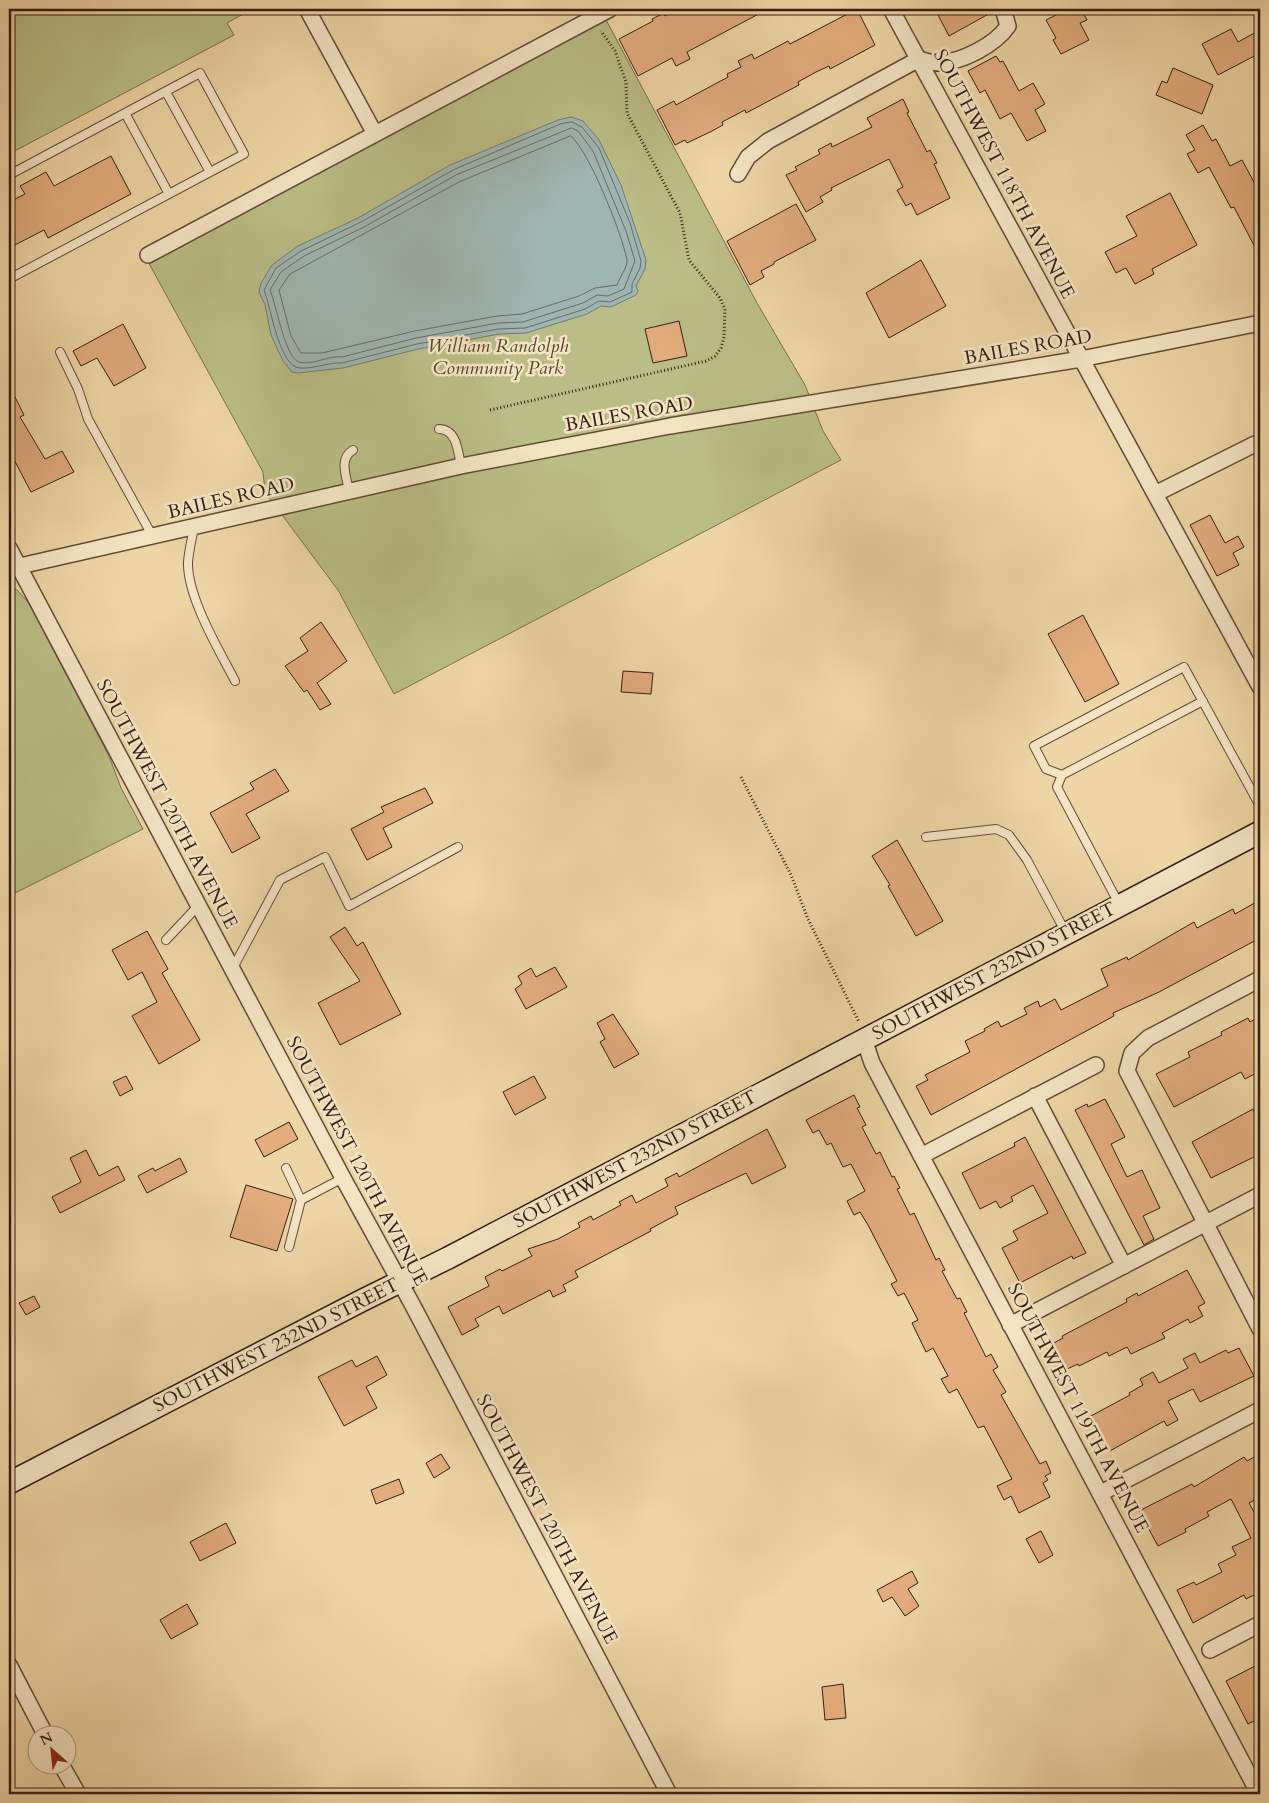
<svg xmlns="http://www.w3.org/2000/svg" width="1269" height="1803" viewBox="0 0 1269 1803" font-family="Cardo,serif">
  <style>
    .green { fill: #babd85; stroke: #776e4b }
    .water { fill: #9eb6b2; stroke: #747972 }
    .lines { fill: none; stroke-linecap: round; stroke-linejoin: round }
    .shore { stroke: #696a62; stroke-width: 1 }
    .building { fill: #e2ac7d; stroke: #341e11 }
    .lane-casing { stroke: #624c36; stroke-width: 10 }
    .street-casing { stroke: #624c36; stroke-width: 18 }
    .secondary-casing { stroke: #341e11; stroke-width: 24 }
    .path { stroke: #341e11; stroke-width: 3; stroke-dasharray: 1 2.5; stroke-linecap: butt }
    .lane { stroke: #f4e4c4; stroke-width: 8 }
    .street { stroke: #f4e4c4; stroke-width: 15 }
    .secondary { stroke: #f4e4c4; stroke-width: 21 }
    .labels { text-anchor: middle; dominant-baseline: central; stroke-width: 5; stroke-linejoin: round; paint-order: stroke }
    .street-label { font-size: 19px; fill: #341e11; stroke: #f4e4c4 }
    .park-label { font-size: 19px; font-style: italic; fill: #56462e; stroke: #f4e4c4 }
  </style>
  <rect width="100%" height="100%" fill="#eed5a5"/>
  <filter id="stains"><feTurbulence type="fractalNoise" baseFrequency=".004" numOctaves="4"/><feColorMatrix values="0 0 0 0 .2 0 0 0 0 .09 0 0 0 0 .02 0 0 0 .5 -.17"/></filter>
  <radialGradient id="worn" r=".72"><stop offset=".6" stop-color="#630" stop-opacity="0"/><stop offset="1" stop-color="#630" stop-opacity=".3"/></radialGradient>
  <path class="green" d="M9,9h243l-25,14 7,12 -225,119z
    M605,18l152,285 48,82 18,46 18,29 -447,234 -56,-104 -73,-98 -2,-20 -117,-214z
    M9,585l8,5 11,12 81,154 12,32 22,41 -134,67z"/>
  <path class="water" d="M571,117l12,4 16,19 22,45 25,75 -1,9 -9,17 2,5 -2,4 -25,12 -10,-1 -14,8 -61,19 -27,1 -81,15 -75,19 -45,5 -6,-1 -9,-11 -12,-26 -6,-30 -6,-13 2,-9 11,-18 26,-19 60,-28 92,-53 108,-45z"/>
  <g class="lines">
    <path class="shore" d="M572,122l10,5 17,21 31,75 11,38 -1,7 -8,16v8l-22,10 -11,-1 -14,8 -60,19 -27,1 -81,15 -75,19c-14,-1 -27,6 -42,5 -21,-1 -29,-61 -36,-78l12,-22 25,-17 60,-29 92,-52 107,-46z
      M572,128l6,3 15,20 33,80 9,30 -11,28 -16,7 -11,-1 -14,8 -60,19 -25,1 -82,15 -74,19c-14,-2 -29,9 -43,5 -14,-4 -23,-59 -29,-72l11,-18 23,-16 60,-29 92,-52z
      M571,136c19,17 51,98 56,124 1,7 -8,18 -10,25l-22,3 -16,8 -57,18 -25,2 -82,15 -93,22h-21l-10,-17 -12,-46 11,-16 169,-92z"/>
  </g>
  <path class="building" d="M678,9h90l-81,43 3,7 -14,7 -4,-8 -34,18 -19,-37 34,-18 -1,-2 12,-6 1,3z
    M857,9l18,36 -45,24 -1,-3 -13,6 -18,10 1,3 -53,28 -1,-3 -23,12 1,3 -11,6 -25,12 -2,-3 -10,5 -18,-35 17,-9 2,4 52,-28 -1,-3 14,-7 -3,-6 14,-7 2,5 34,-18 2,3z
    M945,9h49v2l-45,25 -12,-23z
    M1068,9h13l6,11 -7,3 9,17 -28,14 -8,-14 3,-2 -10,-18z
    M1231,29l7,13 22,-12v23l-42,22 -16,-31z
    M996,56l4,6 3,-1 16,30 14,-8 12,21 -10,6 11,21 -19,10 -16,-28 -11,6 -15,-29 -5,3 -12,-22z
    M1173,68l40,17 -11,29 -46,-19 6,-14 5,2z
    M903,99l6,13 -2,1 20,39 3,-2 7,13 -3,1 16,34 -33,17 -6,-12 -5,3 -9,-16 6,-3 -14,-28 -58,29 1,2 -12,7 3,5 -17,10 -20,-37 11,-5 -2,-3 25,-13 -2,-4 13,-7 1,4 40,-20 -5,-9z
    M1203,125l9,16 4,-2 14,27 12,-6 18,33v64l-26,-50 -3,1 -22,-41 -11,6 -11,-19 8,-4 -9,-15z
    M111,156l20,38 -83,44 -4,-8 -35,18v-46l16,-8 -5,-8 26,-14 8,14z
    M1170,193l27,52 -45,24 2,5 -19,10 -9,-16 -10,5 -11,-21 32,-16 -11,-20z
    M796,204l20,36 -42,22v2l-13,7 3,6 -14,8 -23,-44z
    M921,260l25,46 -57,32 -23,-45z
    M679,321l8,35 -34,7 -8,-34z
    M123,324l23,44 -32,18 -17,-28 -16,8 -8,-15z
    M9,385l15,30 -4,2 25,42 17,-8 12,21 -43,20 -22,-42z
    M1210,515l15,28 13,-7 6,11 -11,6 6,12 -22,11 -27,-51z
    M1083,615l36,69 -34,18 -37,-68z
    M321,622l26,39 -30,22 14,21 -11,6 -13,-20 -3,2 -19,-26 23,-15 -8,-13z
    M623,671l30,2 -2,21 -30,-2z
    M275,769l14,22 -43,23 14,24 -28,15 -22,-40 44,-24 -4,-6z
    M425,788l8,15 -50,25 9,19 -25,13 -16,-31 33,-17 -3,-5z
    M897,840l46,81 -27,15 -28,-50 2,-1 -18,-29z
    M1260,900v38l-101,54 -46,21 1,3 -183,99 -15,-29 12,-6 -3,-5 45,-23 -5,-11 20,-10 -1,-2 14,-8 3,6 26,-13 -3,-6 14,-7 2,6 15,-8 6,11 47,-24 -7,-17 26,-12 1,3 66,-38 3,6 36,-19 2,5z
    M345,927l12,19 6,-4 38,72 -61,31 -22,-42 42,-22 -30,-44z
    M147,931l21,38 -6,4 38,67 -41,24 -27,-48 25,-14 -15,-30 -14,8 -16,-30z
    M555,967l12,20 -41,22 -11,-20 7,-5 -4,-8 13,-8 5,9z
    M613,1014l26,40 -25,14 -14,-26 5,-3 -8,-16z
    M1260,1016v55l-15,8 -4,-7 -67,35 -18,-33 34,-17 -2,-5 34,-17 -1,-3 27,-14 2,4z
    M126,1076l7,13 -13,7 -7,-14z
    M534,1076l12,22 -31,17 -12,-23z
    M854,1095l6,12 -3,1 9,17 -4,2 14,27 4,-2 12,25 2,-1 6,12 -3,1 13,26 4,-2 22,47 3,-2 6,12 -3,1 15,28 3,-1 7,14 -3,1 22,44 5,-3 7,13 -5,3 13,22 -5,3 39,69 6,-3 5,12 -6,3 3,4 -5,3 7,14 -31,16 -8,-17 -7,4 -7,-14 15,-7 -28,-53 -6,2 -21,-39 -8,4 -8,-14 7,-3 -15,-28 -7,4 -14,-29 6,-3 -14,-27 -6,3 -7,-12 6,-3 -29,-56 -8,-13 -6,3 -7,-14 18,-10 -14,-27 -8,3 -12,-24 -4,2 -8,-15 -6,3 -7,-13z
    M1105,1099l20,38 -14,7 16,33 15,-7 18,38 -17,8 11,23 -10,6 -69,-135 12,-6 1,3z
    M1253,1109l7,15v30l-49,24 -19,-36z
    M289,1122l9,17 -34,18 -9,-17z
    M767,1129l19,38 -34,17 -6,-11 -71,34 3,7 -28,15 1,2 -76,40 3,6 -15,8 3,6 -13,6 -3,-7 -47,24 -4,-8 -24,13 4,7 -17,9 -14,-28 41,-21 -4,-9 15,-8 2,2 30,-15 -4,-7 30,-10 22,-12 -2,-4 13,-7 2,4 28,-15 -2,-3 13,-7 4,8 32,-17 -3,-7 12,-6 2,4z
    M1025,1137l61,116 -13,6 -1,-3 -52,27 -18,-35 16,-8 -5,-9 35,-18 -15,-28 -22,12 2,4 -13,7 -4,-7 -16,8 -18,-36 53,-27 -1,-3z
    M86,1150l13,26 19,-10 7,14 -65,33 -8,-16 29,-15 -11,-24z
    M180,1158l7,14 -40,21 -9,-17 15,-8 2,3z
    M246,1185l47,14 -16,52 -47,-14z
    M1187,1270l18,33 -7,4 5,9 -13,7 -2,-4 -26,14 3,5 -34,16 -4,-7 -18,9 -2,-4 -28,14 -1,-2 -13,6 -13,-26 11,-6 -1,-2 65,-34 -1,-3 11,-6 1,3z
    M34,1296l6,11 -14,8 -7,-12z
    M1239,1348l15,28 -54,26 -7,-13 -25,12 10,19 -11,6 -3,-5 -56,31 -19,-35 41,-22 -1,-2 14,-8 -3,-6 13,-7 6,11 29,-15 -5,-9 12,-6 5,10 26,-13 2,3z
    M377,1356l10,19 -21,12 11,21 -33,18 -26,-49 34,-17 4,7z
    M441,1454l9,14 -16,10 -8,-15z
    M1260,1454v43l-11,6 11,20v69l-14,7 -2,-4 -51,28 -16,-33 17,-8 2,3 26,-13 -4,-8 18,-9 -4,-8 19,-9 -20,-39 -24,13 2,4 -24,13 1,3 -28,14 -19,-35 53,-27 2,3 50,-30 3,4z
    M399,1479l5,14 -28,11 -5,-14z
    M226,1523l10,20 -36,18 -10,-19z
    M1041,1531l12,24 -14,8 -13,-24z
    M912,1571l6,12 -10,6 11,17 -14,10 -13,-19 -9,5 -6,-12z
    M187,1604l11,20 -27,15 -11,-19z
    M1255,1666l5,10v42l-12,6 -22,-43z
    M843,1684l3,34 -21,2 -3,-33z"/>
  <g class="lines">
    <g class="lane-casing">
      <path id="lane" d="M166,92l44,80
        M125,113l44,81
        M9,175l191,-102 44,81 -235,125
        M60,352l18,37 10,30 65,118
        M439,429c18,0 19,23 22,37
        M349,492c-2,-15 -11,-33 4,-42
        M194,527c-2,11 -5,23 -6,35 -1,35 31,88 47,119
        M1062,775l141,-74
        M926,837l70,-8 13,6 18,25 39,73
        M1119,904l-62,-117 5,-12 -16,-6 -12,-23 150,-79 76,139
        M166,940l32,-34
        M233,968l47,-88 45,-23 24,49 109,-59
        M286,1168l15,32
        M289,1247l12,-47 42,-22"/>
    </g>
    <g class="street-casing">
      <path id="street" d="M307,9l68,125
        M891,9l369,678
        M919,59c6,2 13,4 20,4 23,-1 56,-18 69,-37l-5,-17
        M738,174l10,-17 20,-16 151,-82
        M148,255l462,-246
        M1155,494l100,-50h5
        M9,548l334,630 69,126 257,490
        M11,568l450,-102 209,-40 411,-67 179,-36
        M1260,979l-112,59 -16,15 -5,18 133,258
        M864,1039l8,24 387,731
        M1035,1096l89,170
        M921,1156l175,-91
        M1010,1325l250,-130
        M1101,1493l159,-83
        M1210,1650l50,-26
        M9,1665l37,71
        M62,1766l16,28"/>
    </g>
    <g class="secondary-casing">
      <path id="secondary" d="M9,1483l354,-183 85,-42 812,-426"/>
    </g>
    <path class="path" d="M1027,10l5,4
      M490,410l216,-49 9,-5 6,-8 3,-11 1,-28 -5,-11 -31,-38 -9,-47 -53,-100 -1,-31 -11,-31 -14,-20
      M741,777l50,98 17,44 51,103"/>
    <use href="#lane" class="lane"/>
    <use href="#street" class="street"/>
    <use href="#secondary" class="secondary"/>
  </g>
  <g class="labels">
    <g class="street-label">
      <text transform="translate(1004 174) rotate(62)">SOUTHWEST 118TH AVENUE</text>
      <text transform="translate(1028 347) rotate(-10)">BAILES ROAD</text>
      <text transform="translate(629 414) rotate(-10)">BAILES ROAD</text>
      <text transform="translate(231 498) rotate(-13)">BAILES ROAD</text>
      <text transform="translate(167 804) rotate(62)">SOUTHWEST 120TH AVENUE</text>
      <text transform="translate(994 971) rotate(-28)">SOUTHWEST 232ND STREET</text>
      <text transform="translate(635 1159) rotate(-28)">SOUTHWEST 232ND STREET</text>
      <text transform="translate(357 1161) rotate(62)">SOUTHWEST 120TH AVENUE</text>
      <text transform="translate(276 1345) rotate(-27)">SOUTHWEST 232ND STREET</text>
      <text transform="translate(1078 1408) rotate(62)">SOUTHWEST 119TH AVENUE</text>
      <text transform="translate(547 1519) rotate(62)">SOUTHWEST 120TH AVENUE</text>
    </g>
    <g class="park-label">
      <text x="498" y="346">William Randolph<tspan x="498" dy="22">Community Park</tspan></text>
    </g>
  </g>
  <rect width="1269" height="1803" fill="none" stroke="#eed5a5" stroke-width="30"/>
  <rect x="10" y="10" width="1249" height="1783" fill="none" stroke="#341e11" stroke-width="2.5"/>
  <rect x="15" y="15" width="1239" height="1773" fill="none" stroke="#341e11"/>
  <g transform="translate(52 1750) rotate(333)"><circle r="24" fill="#f4e4c4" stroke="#a7957c"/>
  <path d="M0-4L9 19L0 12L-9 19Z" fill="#8f2418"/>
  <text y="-8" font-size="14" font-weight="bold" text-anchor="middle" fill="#341e11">N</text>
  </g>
  <rect width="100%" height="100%" filter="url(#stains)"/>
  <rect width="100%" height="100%" fill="url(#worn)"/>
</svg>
